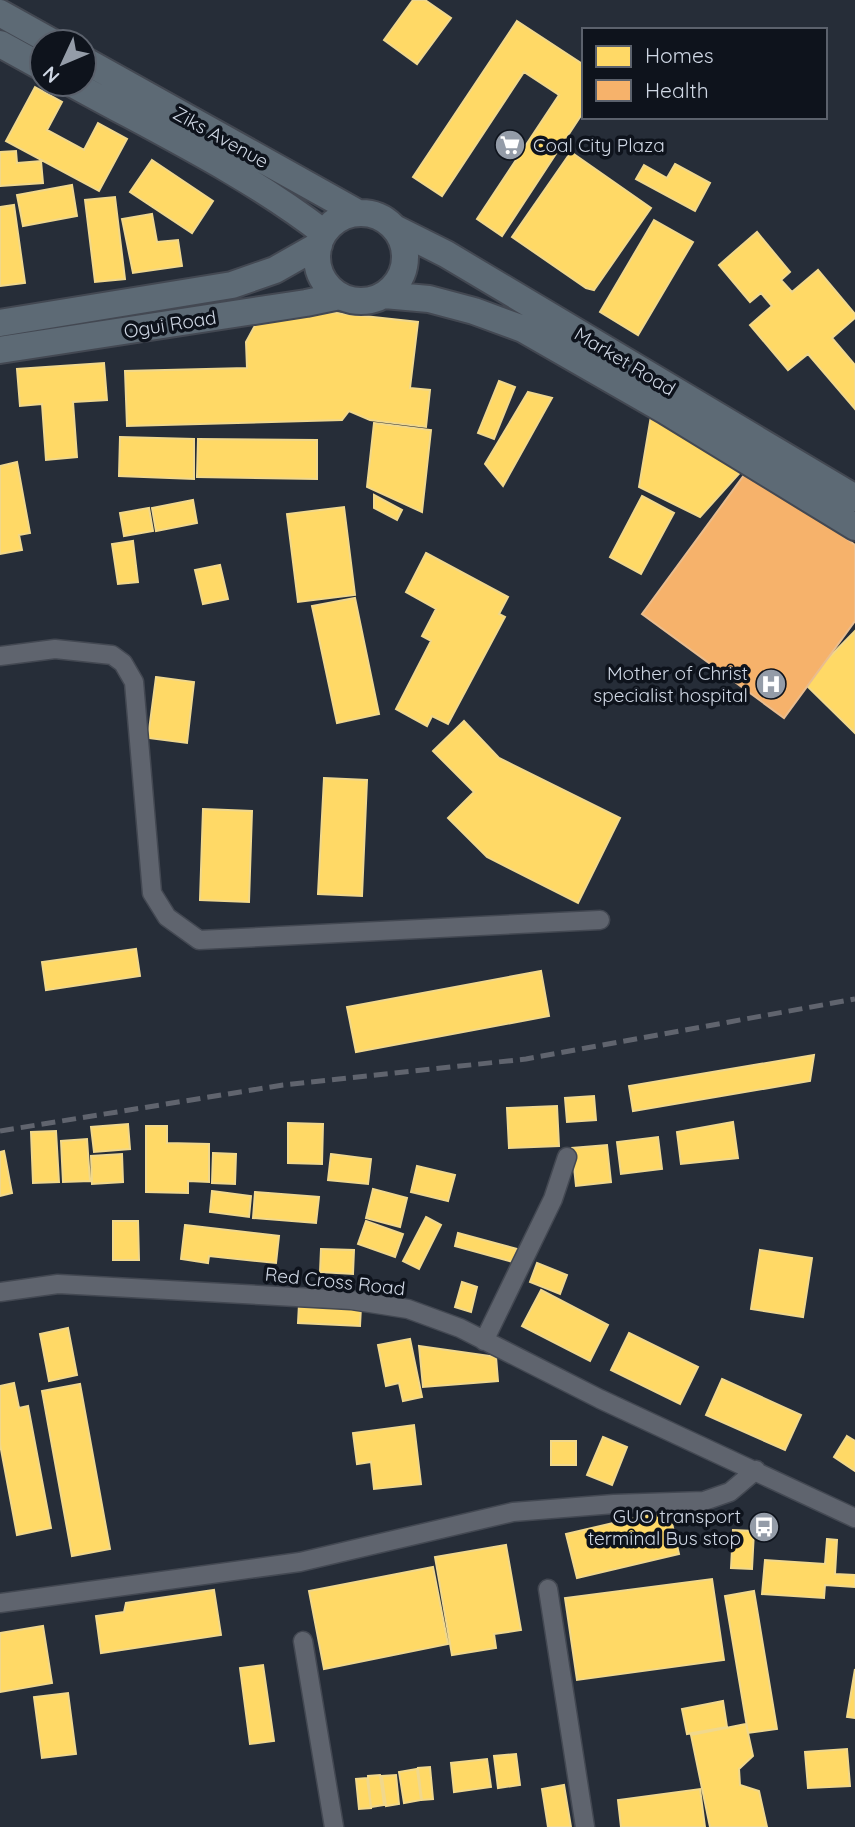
<svg xmlns="http://www.w3.org/2000/svg" width="855" height="1827" viewBox="0 0 855 1827" font-family="Quicksand,sans-serif">
  <style>
    .homes { fill: #ffd966; stroke: #f1d88c; stroke-width: 2 }
    .health { fill: #f6b26b; stroke: #eabd8f; stroke-width: 2 }
    .lines { fill: none; stroke-linecap: round; stroke-linejoin: round }
    .street-casing { stroke: #434852; stroke-width: 21 }
    .primary-casing { stroke: #434852; stroke-width: 30 }
    .street { stroke: #5f646e; stroke-width: 18 }
    .primary { stroke: #5d6a75; stroke-width: 26 }
    .rail { stroke: #60646e; stroke-width: 5; stroke-dasharray: 14 7; stroke-linecap: butt }
    .labels { text-anchor: middle; dominant-baseline: central; stroke-width: 7; stroke-linejoin: round; paint-order: stroke }
    .street-label { font-size: 19px; fill: #cfd7e4; stroke: #0e131c }
    .poi-label { font-size: 19px; fill: #cfd7e4; stroke: #0e131c; text-anchor: end }
  </style>
  <rect width="100%" height="100%" fill="#262d38"/>
  <path class="homes" d="M413,0h12l26,18 -34,46 -33,-24z
    M517,21l67,44v46l-82,125 -25,-17 82,-124 -35,-23 -82,124 -29,-19z
    M35,87l27,15 -15,28 37,20 14,-27 29,16 -28,52 -93,-50z
    M16,151l1,12 24,-2 2,22 -43,3v-34z
    M571,152l80,56 -57,82 -8,-2 -74,-51z
    M152,160l61,41 -21,32 -62,-41z
    M675,164l35,19 -15,28 -59,-32 8,-14 23,13z
    M72,185l5,31 -54,10 -6,-31z
    M115,197l10,82 -30,3 -10,-82z
    M14,205l11,78 -25,3v-79z
    M152,214l5,28 21,-2 4,26 -49,7 -11,-54z
    M654,220l39,22 -55,93 -38,-23z
    M757,232l33,40 -9,8 11,12 26,-22 37,44v4l-23,20 23,27v44l-47,-55 -20,16 -38,-45 22,-19 -11,-13 -11,9 -31,-37z
    M309,310l109,12 -8,66 20,2 -4,37 -56,-7 -21,-9 -7,9 -215,6 -2,-55 122,-3 -1,-26 12,-22z
    M104,363l3,37 -34,2 4,55 -31,3 -4,-56 -22,2 -3,-37z
    M499,381l16,6 -21,52 -16,-6z
    M528,392l24,6 -49,88 -18,-22z
    M651,416l94,51 -45,50 -61,-30z
    M374,423l57,7 -9,82 -55,-25z
    M120,437l74,2v40l-75,-3z
    M198,439l119,1v39l-120,-2z
    M17,462l13,71 -11,2 3,15 -22,4v-88z
    M374,495l28,15 -5,10 -23,-12z
    M642,496l32,17 -33,61 -31,-17z
    M193,500l4,23 -41,8 -4,-23z
    M344,507l11,88 -57,7 -11,-88z
    M149,508l4,23 -29,5 -4,-23z
    M133,541l5,41 -20,2 -6,-40z
    M426,553l82,44 -9,17 6,3 -57,107 -16,-8 -5,10 -31,-17 35,-68 -9,-5 14,-27 -30,-17z
    M220,565l8,34 -25,5 -8,-34z
    M355,598l24,116 -42,9 -25,-117z
    M855,631v102l-51,-50z
    M156,677l38,5 -7,61 -39,-5z
    M464,721l35,37 121,60 -42,85 -91,-46 -39,-39 26,-26 -41,-41z
    M324,778l43,2 -5,116 -44,-2z
    M203,809l49,2 -3,91 -49,-2z
    M136,949l4,27 -94,14 -4,-28z
    M541,971l8,45 -193,36 -9,-45z
    M814,1055l-4,26 -177,30 -4,-25z
    M594,1096l2,24 -29,2 -2,-24z
    M557,1106l2,40 -50,2 -2,-40z
    M733,1122l5,36 -57,6 -4,-32z
    M288,1123l35,1 -1,40 -34,-1z
    M128,1124l2,25 -36,3 -3,-25z
    M146,1126h21v17l42,1v38l-21,-1v12l-42,-1z
    M56,1131l3,51 -26,1 -2,-51z
    M658,1137l4,32 -41,5 -4,-32z
    M87,1139l3,42 -27,1 -2,-41z
    M607,1145l4,37 -35,4 -4,-38z
    M4,1151l8,42 -12,3v-44z
    M213,1153l23,1 -1,30 -23,-1z
    M122,1154l1,28 -31,2 -1,-28z
    M331,1154l40,5 -3,25 -40,-4z
    M417,1166l38,9 -7,26 -37,-9z
    M373,1189l34,9 -7,29 -34,-9z
    M212,1191l39,5 -2,21 -39,-5z
    M255,1192l64,5 -3,26 -63,-5z
    M426,1217l15,8 -22,44 -16,-8z
    M113,1221h25l1,39h-26z
    M366,1221l37,13 -8,23 -37,-13z
    M185,1225l94,11 -3,27 -67,-7 -1,7 -27,-4z
    M458,1233l59,16 -4,13 -58,-16z
    M321,1249l33,1 -1,24 -33,-2z
    M760,1250l52,8 -9,59 -52,-8z
    M537,1263l30,12 -7,19 -30,-12z
    M462,1282l15,5 -6,25 -16,-5z
    M541,1290l67,35 -18,36 -68,-35z
    M299,1304l62,3 -1,19 -62,-3z
    M68,1328l9,47 -28,6 -9,-47z
    M629,1333l69,34 -18,37 -69,-34z
    M410,1339l12,58 -19,4 -4,-18 -13,3 -8,-41z
    M419,1346l77,11 2,24 -75,6z
    M722,1379l79,36 -16,35 -79,-35z
    M14,1383l5,25 9,-2 23,122 -34,7 -17,-91v-58z
    M80,1384l30,165 -38,7 -30,-165z
    M414,1425l7,59 -47,5 -3,-27 -14,2 -4,-31z
    M847,1436l8,5v30l-21,-14z
    M603,1437l24,10 -15,38 -25,-10z
    M551,1441h25v24h-25z
    M669,1510l10,44 -102,24 -11,-44z
    M733,1530l21,1 -2,38 -21,-1z
    M827,1539l10,1 -2,34 20,1v12l-30,-2 -1,13 -62,-4 3,-34 60,4z
    M506,1545l15,85 -27,4 2,14 -44,7 -17,-98z
    M433,1567l15,77 -124,25 -15,-78z
    M712,1579l12,81 -147,20 -12,-82z
    M214,1590l7,45 -120,18 -5,-37 28,-4 2,-9z
    M754,1591l23,138 -29,4 -23,-137z
    M43,1626l9,57 -52,9v-59z
    M263,1665l11,76 -24,3 -10,-76z
    M855,1669v49l-8,-1z
    M68,1693l8,61 -34,4 -8,-61z
    M723,1701l4,26 -40,7 -5,-25z
    M746,1724l7,32 -14,13 1,16 19,6 8,36h-57l-19,-92z
    M847,1749l3,37 -42,2 -3,-36z
    M516,1754l4,31 -22,3 -4,-32z
    M487,1759l4,28 -37,5 -3,-29z
    M430,1767l3,32 -11,1 -4,-32z
    M417,1769l4,31 -17,3 -5,-31z
    M380,1775l4,30 -13,2 -3,-31z
    M396,1775l3,29 -13,2 -4,-30z
    M367,1778l4,30 -12,1 -3,-30z
    M564,1785l7,42h-23l-6,-38z
    M700,1789l5,38h-84l-3,-27z"/>
  <path class="health" d="M750,467l105,78v76l-71,97 -142,-104z"/>
  <g class="lines">
    <g class="street-casing">
      <path id="street" d="M0,656l55,-7 57,6 11,8 11,19 18,211 15,24 32,23 401,-20
        M0,1292l58,-8 293,16 57,9 52,19 140,71 255,119
        M484,1341l69,-142 14,-42
        M548,1589l37,238
        M0,1603l300,-41 213,-50 101,-8 90,-3 26,-9 26,-22
        M303,1641l31,186"/>
    </g>
    <g class="primary-casing">
      <path id="primary" d="M0,13l52,29
        M0,44l42,23
        M84,60l274,153
        M73,84c85,47 175,90 251,149
        M317 257a44 44 0 1 1 88 0a44 44 0 1 1-88 0Z
        M394,228l52,26 409,244
        M384,295l45,4 45,12 49,18 141,81 191,117
        M0,323l232,-38 43,-15 44,-25
        M0,350l306,-47 34,-7"/>
    </g>
    <use href="#street" class="street"/>
    <use href="#primary" class="primary"/>
    <path class="rail" d="M0,1131l283,-46 243,-26 329,-60"/>
  </g>
  <defs>
    <g id="supermarket-disc" transform="scale(1.575)"><circle r="9.5" fill="#949ca8" stroke="#0e131c"/><path d="M-6-5.5h2.5l.6 2H6L4.5 2H-2.5L-4.4-4H-6ZM-1.5 3.2a1.3 1.3 0 1 0 .1 0ZM3 3.2a1.3 1.3 0 1 0 .1 0Z" fill="#fff"/></g>
    <g id="hospital-disc" transform="scale(1.575)"><circle r="9.5" fill="#949ca8" stroke="#0e131c"/><path d="M-5-5h3v3.5h4V-5h3V5h-3V1.5h-4V5h-3Z" fill="#fff"/></g>
    <g id="bus-disc" transform="scale(1.575)"><circle r="9.5" fill="#949ca8" stroke="#0e131c"/><path d="M-5-6H5V4H4V6H2V4H-2V6H-4V4H-5ZM-3.5-4V0h7V-4ZM-3.5 1.2v1.5H-2V1.2ZM2 1.2v1.5H3.5V1.2Z" fill="#fff"/></g>
  </defs>
  <g fill-rule="evenodd">
    <use href="#supermarket-disc" x="510" y="145"/>
    <use href="#hospital-disc" x="771" y="684"/>
    <use href="#bus-disc" x="764" y="1527"/>
  </g>
  <g class="labels">
    <g class="street-label">
      <text transform="translate(221 137) rotate(29)">Ziks Avenue</text>
      <text transform="translate(170 324) rotate(-9)">Ogui Road</text>
      <text transform="translate(625 361) rotate(31)">Market Road</text>
      <text transform="translate(335 1281) rotate(6)">Red Cross Road</text>
    </g>
    <g class="poi-label">
      <text x="533" y="145" text-anchor="start">Coal City Plaza</text>
      <text x="748" y="673">Mother of Christ<tspan x="748" dy="22">specialist hospital</tspan></text>
      <text x="741" y="1516">GUO transport<tspan x="741" dy="22">terminal Bus stop</tspan></text>
    </g>
  </g>
  <rect x="582" y="28" width="245" height="91" fill="#0e131c" stroke="#5b616c" stroke-width="2"/>
  <rect x="596" y="46" width="35" height="21" fill="#ffd966" stroke="#5b616c" stroke-width="2"/>
  <text x="645" y="63" font-size="21" fill="#cfd7e4">Homes</text>
  <rect x="596" y="80" width="35" height="21" fill="#f6b26b" stroke="#5b616c" stroke-width="2"/>
  <text x="645" y="98" font-size="21" fill="#cfd7e4">Health</text>
  <g transform="translate(63 63) rotate(226)"><circle r="33" fill="#0e131c" stroke="#5b616c" stroke-width="2"/>
  <path d="M0-5L12 26L0 18L-12 26Z" fill="#949ca8"/>
  <text y="-10" font-size="19" font-weight="bold" text-anchor="middle" fill="#cfd7e4">N</text>
  </g>
</svg>
